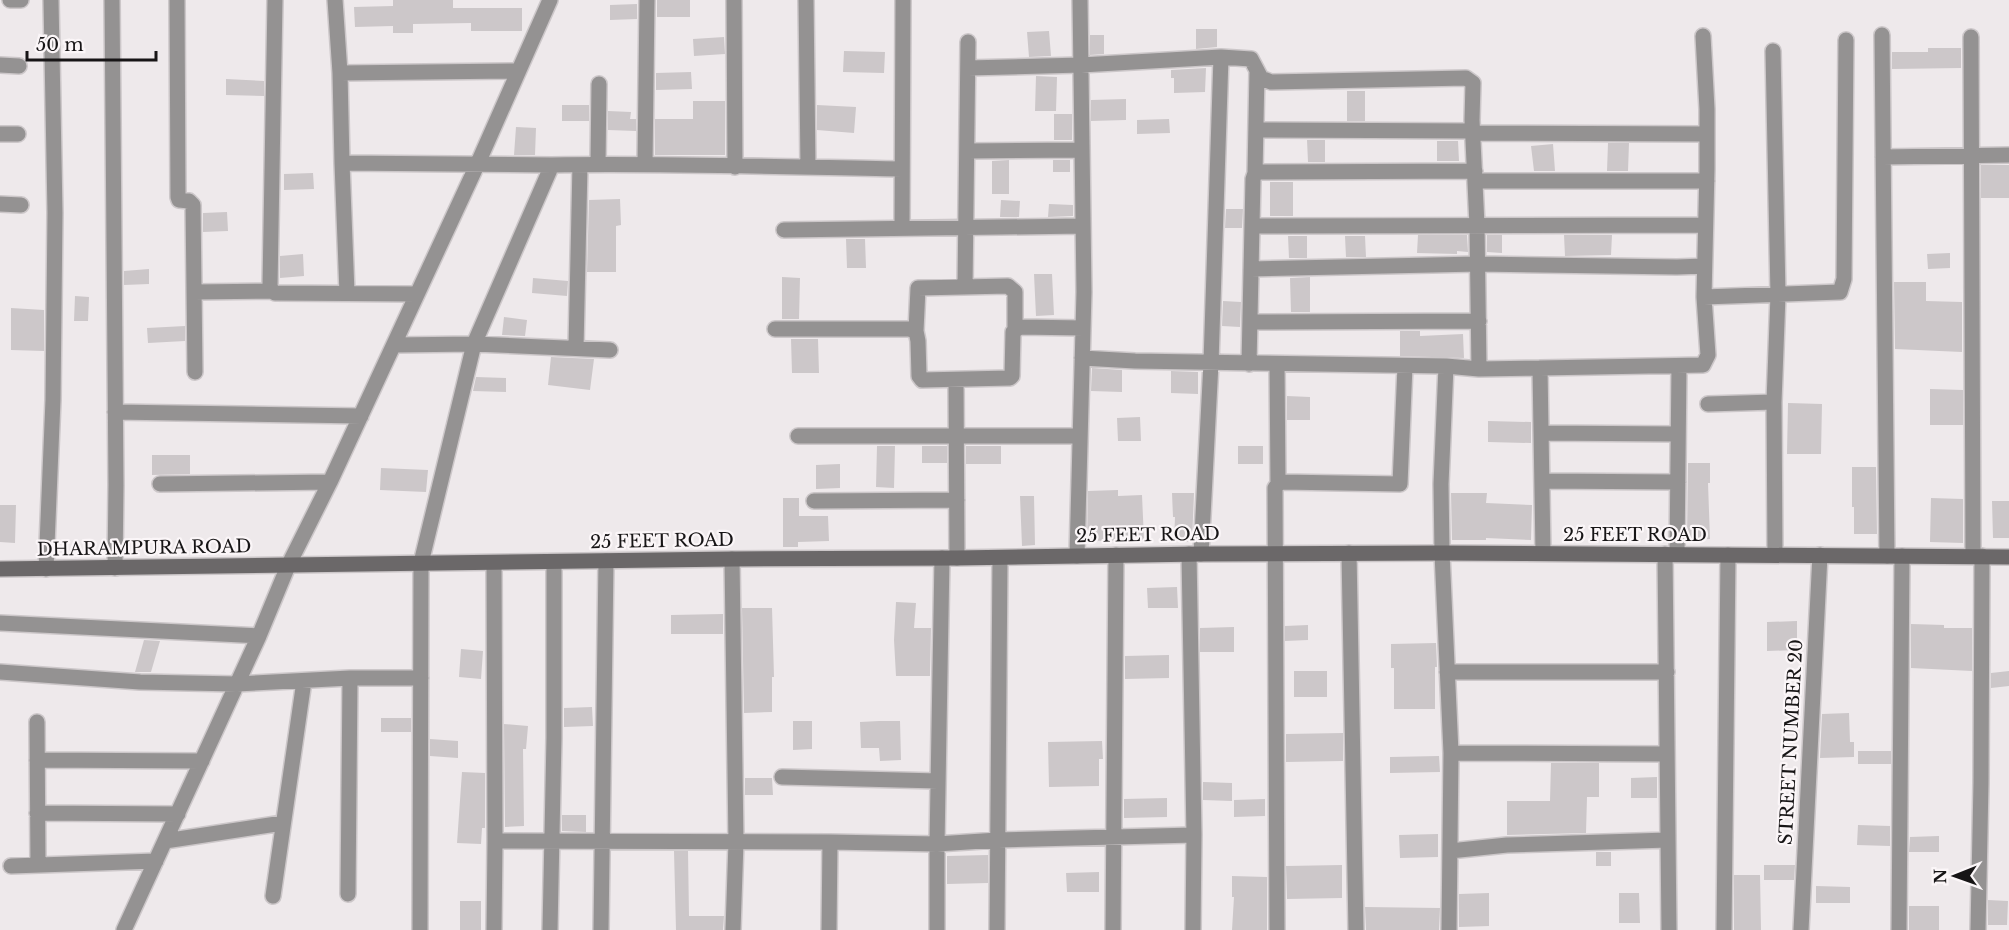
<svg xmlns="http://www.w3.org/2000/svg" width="2009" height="930" viewBox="0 0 2009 930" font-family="'Libre Baskerville',serif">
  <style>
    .building { fill: #ccc7c9 }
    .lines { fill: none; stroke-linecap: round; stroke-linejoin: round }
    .street-casing { stroke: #ccc7c9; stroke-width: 18 }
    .secondary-casing { stroke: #ccc7c9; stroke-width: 18 }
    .street { stroke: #949292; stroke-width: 15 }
    .secondary { stroke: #6b6869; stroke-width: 15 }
    .labels { text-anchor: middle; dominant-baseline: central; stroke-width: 4.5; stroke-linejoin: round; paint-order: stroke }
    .street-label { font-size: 18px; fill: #171516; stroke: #fbf6f8 }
  </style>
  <rect width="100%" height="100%" fill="#eee9eb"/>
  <path class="building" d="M393,0h60v8h69v23h-51v-8l-58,1v9h-20v-7l-38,1 -1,-20 39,-1z
    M657,0h33v17h-33z
    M637,4v15l-27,1v-15z
    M1196,29h21v18l-21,2z
    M1049,31l2,25 -22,1 -2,-25z
    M1090,35h14v19l-14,1z
    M724,37l1,17 -31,2 -1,-17z
    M1928,48h33v20l-69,1v-17h36z
    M844,51l41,1 -1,21 -41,-1z
    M1206,68l-1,24 -31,1v-15h-3v-8z
    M691,72l1,17 -36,1v-17z
    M1036,76l21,1 -1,34h-21z
    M226,79l38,2v15l-38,-1z
    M1347,91h18v30h-18z
    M1126,99v21l-35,1v-21z
    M693,101h32v54h-70v-36h38z
    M562,105h27v16h-27z
    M817,105l39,2 -2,26 -37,-3z
    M608,111l23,1 -1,7h6v12l-28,-1z
    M1054,114h18v26h-18z
    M1169,119l1,14 -33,1v-14z
    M516,127l20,1 -1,27h-21z
    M1307,140h18v22h-17z
    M1437,141h21l1,20h-22z
    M1608,143h21l-1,28h-21z
    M1553,144l2,27h-21l-3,-25z
    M1009,160v34h-17v-33z
    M1053,160h17v12h-17z
    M1981,165h28v33h-28z
    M313,173l1,16 -30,1v-16z
    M1270,182h23v34h-23z
    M620,199l1,26 -5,1v46h-29l2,-72z
    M1001,200l19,1 -1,16h-19z
    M1049,204l24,1v11l-25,1z
    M1226,209h17l-1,19h-17z
    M227,212l1,19 -25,1v-19z
    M1418,235h49l1,17 -11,-1v3l-40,-1z
    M1487,235h15v18l-15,-1z
    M1564,235h48l-1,20 -46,1z
    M1288,236h19v22h-18z
    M1345,236h20l1,21h-20z
    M846,239h19l1,29h-19z
    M1950,253v15l-22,1 -1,-15z
    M303,254l1,22 -24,2v-22z
    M149,269v15l-25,1v-14z
    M1034,274h18l2,41 -18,1z
    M782,277l18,1 -1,41h-17z
    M1310,277v35h-19l-1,-34z
    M533,278l35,3 -1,15 -35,-3z
    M1894,282h32v19l36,1v50l-67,-3z
    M75,296l14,1 -1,24h-14z
    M1223,301l18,1 -1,25 -18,-1z
    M11,308l33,2v41l-33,-1z
    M504,317l23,3 -2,16 -23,-1z
    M185,326v15l-37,2 -1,-15z
    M1400,331h20v5l43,-2 1,24 -64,-2z
    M791,339h27l1,34h-27z
    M551,357l43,2 -4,31 -42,-5z
    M1092,368l30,2v22l-31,-1z
    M1171,371l27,1v22l-27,-1z
    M476,377l30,1v14l-33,-1z
    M1930,389l33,1v35h-33z
    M1287,396l23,1v23h-23z
    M1788,403l34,1 -1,50h-34z
    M1140,417l1,24h-23l-1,-23z
    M1488,421l43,1v21l-43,-1z
    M877,446h18l-1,42 -18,-1z
    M922,446h25v17h-25z
    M966,446h35v18h-35z
    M1238,446h25v18h-25z
    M152,455h38v19l-38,1z
    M1688,463h22v20h-2l2,56 -23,1z
    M840,464v24l-24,1v-24z
    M1852,467h24l1,67h-23v-27h-2z
    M381,468l47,2 -2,22 -46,-2z
    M1118,490v6l24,-1 2,45 -57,1 1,-50z
    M1172,493h22l-2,49 -18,-1 1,-24h-2z
    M1451,493h36l-1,10 46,2 -1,35 -45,-2v2h-34z
    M1020,496h14l1,49 -13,1z
    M783,498h16v18h29l1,25 -31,1v5h-15z
    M1931,498l32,1v44l-33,-1z
    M1992,501h17v37h-16z
    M0,505h16l-1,38 -15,-1z
    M1177,587l1,21h-30l-1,-20z
    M896,602l20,1 -2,25h17l-1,48h-34l-2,-36z
    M742,608h30l2,69h-2v35l-28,1z
    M723,614v20h-52v-19z
    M1797,621v29l-30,1v-29z
    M1911,624l33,1v3h28v43l-61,-3z
    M1308,625v15l-23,1v-15z
    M1234,627v25h-34v-24z
    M144,640l16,1 -9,31h-16z
    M1436,643l1,24h-2v42h-41v-41h-3v-24z
    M461,649l22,2 -2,28 -22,-2z
    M1169,655v23l-44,1v-23z
    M1294,671h33v26h-33z
    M2009,671v15l-18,2v-15z
    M592,707l1,19 -29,1v-19z
    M1849,713l1,29h4v15l-34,1 2,-44z
    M381,718h30v14h-30z
    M793,721h19v28l-19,1z
    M879,721h21l1,39 -21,1 -1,-13h-18l-1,-26z
    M504,724l24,2 -2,23h-3l1,77 -19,1z
    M1343,733v28l-57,1v-28z
    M430,739l28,2v17l-28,-2z
    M1102,741l1,18h-4v27l-50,1 -1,-45z
    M1858,751h33v13h-33z
    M1439,756l1,16 -50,1v-16z
    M1551,763h48v34h-12l-1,36 -79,2v-34h43z
    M462,772l23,1v55h-3l-1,16 -24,-1z
    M1657,777v21h-26v-20z
    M745,778h27l1,17h-28z
    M1203,782l29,1v18l-29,-1z
    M1167,798v19l-43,1v-19z
    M1265,799v17l-31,1v-17z
    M562,815h24v17l-24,-1z
    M1858,825l32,1v20l-33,-1z
    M1438,834v23l-38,1 -1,-23z
    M1939,836v16h-30l1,-15z
    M674,851h14l1,65h35l-1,14h-47z
    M1596,852h15v14h-15z
    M988,855v28l-41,1v-28z
    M1342,865v33l-55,1 -1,-33z
    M1764,865h31l-1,15h-30z
    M1099,872v20h-32l-1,-19z
    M1734,875h26l1,55h-27z
    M1232,876l35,1v53h-35l2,-33h-2z
    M1816,886l34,1v16h-34z
    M1489,893v33l-30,1v-33z
    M1619,893h20l1,30h-21z
    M1988,900l20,1 -1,24h-19z
    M460,901h21v29h-21z
    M1909,906h30v24h-30z
    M1365,907l75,1 -1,22h-73z"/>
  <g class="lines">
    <g class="street-casing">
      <path id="street" d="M10,0h11
        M112,0l4,485 -1,83
        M177,0l1,197 1,3 10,1 4,4 2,167
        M275,0l-5,286 2,5 3,2 142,1
        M335,0l5,73 178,-2
        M734,0l1,167
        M806,0l2,167
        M1882,35l5,521
        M1703,36l4,73v60l-3,128 136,-5 4,-13 2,-239
        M1971,37l2,519
        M1773,51l5,244 -4,107 1,153
        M0,65l19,1
        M968,68l113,-3 140,-8
        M340,73l2,90
        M1256,130l217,1
        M1473,133l234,1
        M0,134h18
        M967,151l115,-1
        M1883,157l126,-2
        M598,164l1,-80
        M645,164l2,-164
        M552,165c116,-2 233,2 350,4
        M1255,173l2,-102
        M1475,181h232
        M0,204l21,1
        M1252,226l453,-1
        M902,227l1,-227
        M784,230l299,-4
        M1251,269l227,-5 199,3 27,-1
        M965,287l3,-245
        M194,292l78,-1
        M347,293l-5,-130 210,2 -78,179 -53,219 -1,367
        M1250,322l229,-1
        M775,329h134l7,2 2,10 1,35 3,4 88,-2 2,-2 1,-44 7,-5 63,1
        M916,331l2,-43 90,-2 7,6v38
        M394,345l80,-1 136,6
        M576,348l4,-183
        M1082,358l53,3 311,5
        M1249,364l4,-185 2,-6 5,-1 215,-1
        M1277,364l1,120
        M1540,368l163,-3 5,-10 -4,-58
        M1479,369l61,-1 3,185
        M956,380l1,178
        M1708,404l66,-2
        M115,412l246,4
        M1541,433l137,1
        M798,436h282
        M1542,481l136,1
        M160,484l170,-2
        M814,501l143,-1
        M1349,553l7,377
        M1189,554l5,281 -1,95
        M1201,554l10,-191 10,-306 30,2 10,19 10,4 195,-4 7,5 -1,37 5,105 2,144 -33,-3 -5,118 1,69 9,200 -2,177
        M1665,554l4,376
        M1677,554l2,-188
        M1077,556l7,-264 -4,-292
        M732,559l4,283 -3,88
        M494,563l1,278
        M46,569l7,-169 2,-187 -4,-213
        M0,623l259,13
        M0,672l140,10 97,2 113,-6h71
        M1447,672h220
        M37,722l1,143
        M1451,753l216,1
        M37,760l165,1
        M782,777l156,4
        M37,813l141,1
        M165,841l118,-18
        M830,842l107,2 61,-4 196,-5
        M1450,851l57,-6 161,-5
        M11,866l145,-5
        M348,894l2,-216
        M273,896l31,-215
        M124,930l135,-294 29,-70 42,-84 148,-319 72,-163
        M494,930l1,-89 335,1 -1,88
        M550,930l4,-192v-176
        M601,930l5,-369
        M937,930v-86l5,-286
        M997,930l3,-372
        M1113,930l3,-375
        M1277,930l-2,-442 3,-4 4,-2 118,2 5,-118
        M1724,930l4,-375
        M1801,930l19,-375
        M1899,930l3,-374
        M1978,930l3,-147 1,-227"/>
    </g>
    <g class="secondary-casing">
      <path id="secondary" d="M0,569l732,-10 225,-1 244,-4 241,-1 567,4"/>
    </g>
    <use href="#street" class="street"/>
    <use href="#secondary" class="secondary"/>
  </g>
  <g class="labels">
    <g class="street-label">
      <text transform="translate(1148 535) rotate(-1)">25 FEET ROAD</text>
      <text x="1635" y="535">25 FEET ROAD</text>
      <text transform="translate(662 541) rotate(-1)">25 FEET ROAD</text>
      <text transform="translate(144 548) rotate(-1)">DHARAMPURA ROAD</text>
      <text transform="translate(1791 742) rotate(-87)">STREET NUMBER 20</text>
    </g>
  </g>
  <g transform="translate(1955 876) rotate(269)" stroke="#fbf6f8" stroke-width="4.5" paint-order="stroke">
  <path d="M0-4.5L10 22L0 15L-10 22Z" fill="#171516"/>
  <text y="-9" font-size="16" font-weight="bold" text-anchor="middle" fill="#171516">N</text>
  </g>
  <path d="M27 51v9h129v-9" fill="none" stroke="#171516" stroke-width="3"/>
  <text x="36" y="51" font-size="18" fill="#171516" stroke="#fbf6f8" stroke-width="4.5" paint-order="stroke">50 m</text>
</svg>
